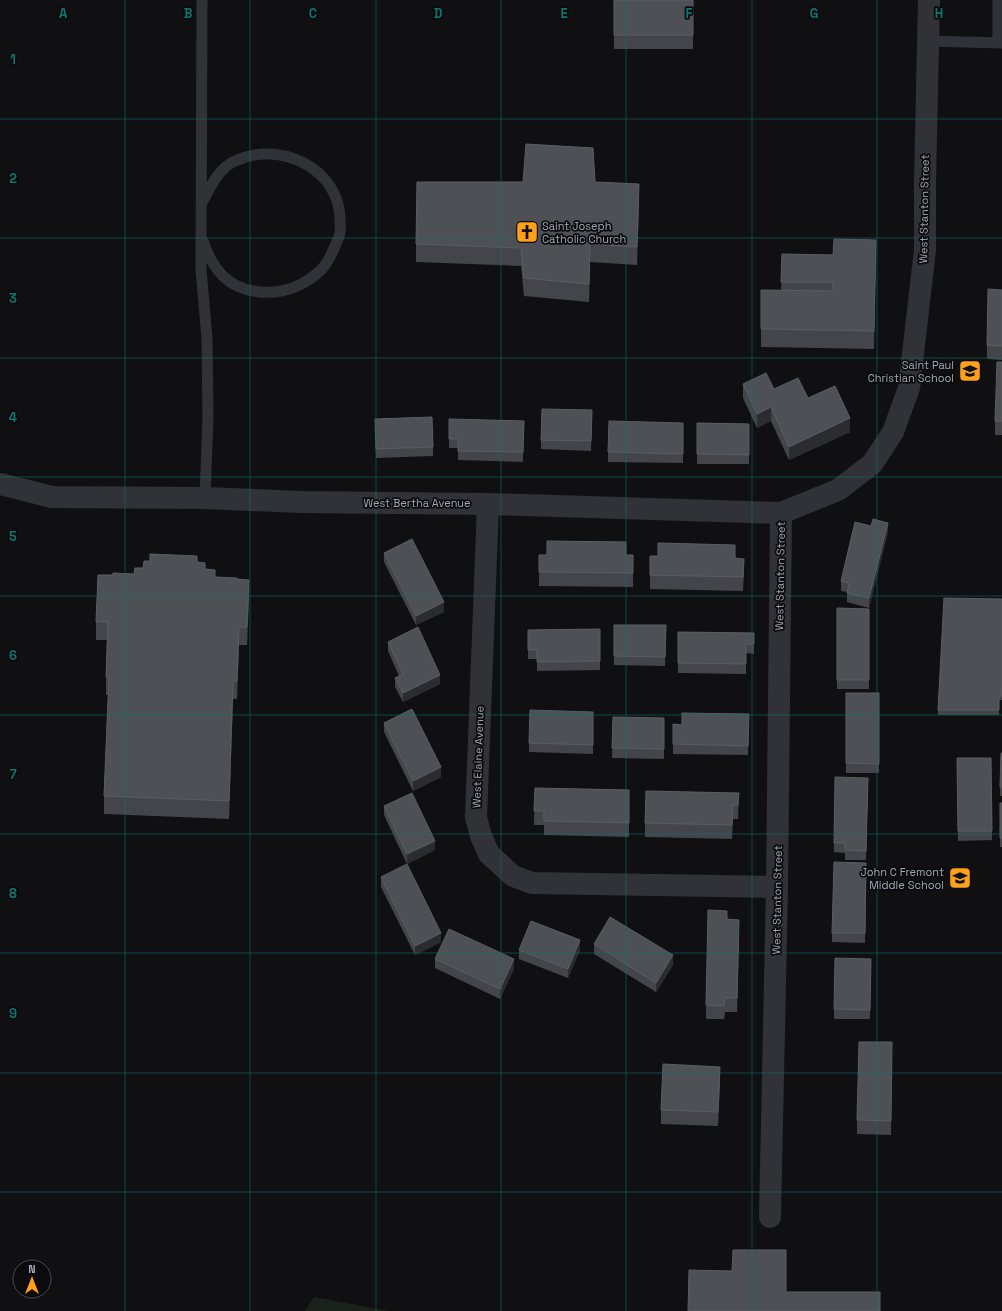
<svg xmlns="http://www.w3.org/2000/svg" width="1002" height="1311" viewBox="0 0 1002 1311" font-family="'Space Grotesk',sans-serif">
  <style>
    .green { fill: #1a221b }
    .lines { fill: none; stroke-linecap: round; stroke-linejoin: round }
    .lane { stroke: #313237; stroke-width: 11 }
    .street { stroke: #313237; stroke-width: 22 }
    .wall { fill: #43454a }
    .shaded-wall { fill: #2a2c2f }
    .building { fill: #4d5055; stroke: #5a5e64 }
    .grid { fill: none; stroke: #0f766e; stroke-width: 1; stroke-opacity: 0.55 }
    .labels { text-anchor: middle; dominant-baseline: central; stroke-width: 3.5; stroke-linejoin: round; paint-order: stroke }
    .street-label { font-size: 11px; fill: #a0a8b4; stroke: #0b0b0d }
    .poi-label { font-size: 11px; fill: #a0a8b4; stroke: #0b0b0d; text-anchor: end }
    .grid-label { font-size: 13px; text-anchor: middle; font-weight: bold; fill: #0f766e; stroke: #0b0b0d; stroke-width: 3.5; stroke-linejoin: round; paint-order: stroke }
  </style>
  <rect width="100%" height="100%" fill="#101012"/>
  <path class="green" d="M314,1297l75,14h-84z"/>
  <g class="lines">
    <path class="lane" d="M202,0l-1,269 6,70 1,78 -3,81
      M998,0v43
      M928,41l74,2
      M203,241c10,29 25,48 57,51 24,2 44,-6 61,-22 7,-7 11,-17 15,-26 1,-4 4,-8 4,-12 1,-3 0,-8 0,-12 0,-52 -61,-80 -105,-59 -16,7 -24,25 -32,40"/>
    <path class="street" d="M0,484l52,13 153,1 96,4 187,2 293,9 57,-23 34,-26 21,-32 16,-44 16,-138v-68l4,-182
      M488,504l-12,313 5,19 8,18 24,22 19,7 245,4
      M770,1217l7,-330 4,-374"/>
  </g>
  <path class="wall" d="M614,0h79v49h-79z
    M595,182l44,20 -2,63 -47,-3 -1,40 -65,-6 -3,-30 -105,-4v-18z
    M876,240l-2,109 -113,-2v-57h20l1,-36 51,1z
    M1002,290v70l-15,-1v-14z
    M1002,362v73h-7v-14z
    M743,384l31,5 34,9 42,34 -61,28 -18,-39 -14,7 -14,-30z
    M592,410l-1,41 -50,-2v-9z
    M449,419l75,2 -1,41 -65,-2v-12h-9z
    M683,423v40l-75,-1v-10z
    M697,423l52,1v40h-52z
    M375,428l58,19v9l-57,2z
    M888,532l-19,76 -22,-6v-10l-6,-1v-10z
    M384,553l60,59 -28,13 -32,-63z
    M539,555h94v32l-94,-1z
    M650,556l85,2 9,15 -1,18 -93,-2z
    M197,562l18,15 22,2 12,19 -2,47h-8l-2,54h-4l-4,120 -125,-5v-18l4,-101h-2v-18l1,-37h-11v-18l17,-47 21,-1 9,-6z
    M1002,599v101h-3v15h-61v-5z
    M837,608l32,1v80h-32z
    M614,625h52l-1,41 -51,-1z
    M600,629v41l-63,1v-12h-9v-29z
    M678,632l76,1v21l-8,-1v21l-68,-1z
    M388,642l52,42 -37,18 -8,-15v-9l4,-2 -11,-25z
    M879,693v80h-33v-10z
    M593,712v42l-64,-2v-9z
    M749,714l-1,41 -75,-1v-10l9,-19z
    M613,717l51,1v41l-52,-1z
    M384,723l57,54 -28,14 -29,-59z
    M1002,753v43h-2v-9z
    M957,758h34l1,82 -34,1z
    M868,778l-2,82h-21v-7l-11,-1v-9z
    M535,788l94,2v47l-85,-2v-10h-10z
    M739,793l-1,26h-5l-1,20 -87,-2v-14z
    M1000,803h2v44h-2z
    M384,806l51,44 -28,14 -23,-49z
    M866,863l-1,80 -33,-1v-9z
    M381,877l60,65 -26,13 -34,-68z
    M727,919l12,15 -2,78h-12l-1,7h-18v-14z
    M594,944l79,21 -17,27 -62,-38z
    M519,950h61l-12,28 -49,-19z
    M435,959l79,10 -14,30 -65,-31z
    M871,959l-1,60h-36v-10z
    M892,1042l-1,93 -34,-1v-14z
    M720,1081l-2,45 -57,-2v-14z"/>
  <path class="shaded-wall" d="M639,184v18l-2,63v-18z
    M590,244v18l-1,40v-18z
    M771,407v14l-14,7v-14z
    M850,418v14l-61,28v-13z
    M888,523v9l-19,76v-10z
    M249,580v18l-2,47v-18z
    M444,602v10l-28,13v-9z
    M239,627v18l-2,54v-18z
    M440,675v9l-37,18v-9z
    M233,681v18l-4,120v-18z
    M441,767v10l-28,14v-10z
    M435,841v9l-28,14v-10z
    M739,920v14l-2,78v-14z
    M441,933v9l-26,13v-9z
    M580,940v10l-12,28v-9z
    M673,955v10l-17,27v-9z
    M514,959v10l-14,30v-10z
    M720,1067v14l-2,45v-14z"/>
  <path class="building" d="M614,0h79v35h-79z
    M526,144l67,4 2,34 44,2 -2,63 -47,-3 -1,40 -65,-6 -3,-30 -105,-4 1,-62h106z
    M834,239l42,1 -2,91 -113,-2v-39l72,1v-9h-52l1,-28 51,1z
    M988,289l14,1v56l-15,-1z
    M997,362h5v59h-7z
    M766,373l8,16 24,-11 10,20 27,-12 15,32 -61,29 -18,-40 -14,7 -14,-30z
    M542,409l50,1 -1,31 -50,-1z
    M432,417l1,30 -57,2 -1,-30z
    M449,419l75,2 -1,31 -65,-1v-12h-9z
    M609,421l74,2v31l-75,-2z
    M697,423l52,1v31l-52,-1z
    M873,519l15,4 -19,75 -22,-5 2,-10 -8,-2 14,-59 16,4z
    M412,539l32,63 -28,14 -32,-63z
    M547,541l79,1v13h7v18l-94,-1v-17h8z
    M658,543l77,2v13l9,1 -1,18 -93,-2v-19h8z
    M150,554l47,2v6l8,1v6l10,1v7l22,1v1l12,1 -2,47h-8l-2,54h-4l-4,120 -125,-5 5,-119h-3l2,-55h-12l2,-47h15v-2l21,1 1,-6h8l1,-7h6z
    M944,598l58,1v97h-3v14h-61z
    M837,608l32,1v71h-32z
    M614,625h52l-1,32 -51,-1z
    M418,627l22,48 -37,18 -8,-15 8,-4 -15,-32z
    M600,629v32l-63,1v-13l-9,1v-20z
    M678,632l76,1v11h-8v20l-68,-1z
    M846,693h33v71l-33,-1z
    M412,709l29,58 -28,14 -29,-58z
    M530,710l63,2v33l-64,-2z
    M682,713l67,1 -1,32 -75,-2v-20l9,1z
    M613,717l51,1v31l-52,-1z
    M1001,753h1v34h-2z
    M957,758h34l1,73h-34z
    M835,777l33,1 -2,73 -21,-1v-7h-11z
    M535,788l94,2v33l-85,-2v-10h-10z
    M646,791l93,2 -1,12h-5l-1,20 -87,-2z
    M412,793l23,48 -28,13 -23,-48z
    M1000,803h2v35h-2z
    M834,862l32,1 -1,70h-33z
    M407,864l34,69 -26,13 -34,-69z
    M708,910l19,1v8l12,1 -2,78h-12l-1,8 -18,-1z
    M610,917l63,38 -17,28 -62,-39z
    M531,921l49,19 -12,29 -49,-19z
    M449,929l65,30 -14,30 -65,-30z
    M835,958l36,1 -1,51 -36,-1z
    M859,1042h33l-1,79 -34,-1z
    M663,1064l57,3 -2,45 -57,-2z
    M733,1250h53v42h94v19h-192l1,-41 43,1z"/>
  <path class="grid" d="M125,0v1311M250,0v1311M376,0v1311M501,0v1311M626,0v1311M752,0v1311M877,0v1311M0,119h1002M0,238h1002M0,358h1002M0,477h1002M0,596h1002M0,715h1002M0,834h1002M0,953h1002M0,1073h1002M0,1192h1002"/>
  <defs>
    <g id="church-square" transform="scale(1.15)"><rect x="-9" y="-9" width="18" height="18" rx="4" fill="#ffa01b" stroke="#0b0b0d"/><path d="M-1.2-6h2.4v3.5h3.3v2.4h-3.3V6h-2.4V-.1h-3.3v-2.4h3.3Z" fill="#111"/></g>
    <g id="school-square" transform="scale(1.15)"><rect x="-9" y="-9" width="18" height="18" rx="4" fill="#ffa01b" stroke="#0b0b0d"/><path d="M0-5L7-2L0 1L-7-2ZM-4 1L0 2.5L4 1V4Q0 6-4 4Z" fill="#111"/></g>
  </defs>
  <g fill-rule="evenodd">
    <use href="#church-square" x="527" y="232"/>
    <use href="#school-square" x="970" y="371"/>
    <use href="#school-square" x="960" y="878"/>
  </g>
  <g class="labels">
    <g class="street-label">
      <text transform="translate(924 209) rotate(-89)">West Stanton Street</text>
      <text x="417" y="503">West Bertha Avenue</text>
      <text transform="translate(780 576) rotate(-89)">West Stanton Street</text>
      <text transform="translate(478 757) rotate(-88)">West Elaine Avenue</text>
      <text transform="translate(777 900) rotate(-89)">West Stanton Street</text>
    </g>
    <g class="poi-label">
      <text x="542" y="226" text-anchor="start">Saint Joseph<tspan x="542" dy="13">Catholic Church</tspan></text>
      <text x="954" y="365">Saint Paul<tspan x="954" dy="13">Christian School</tspan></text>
      <text x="944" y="872">John C Fremont<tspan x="944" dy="13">Middle School</tspan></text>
    </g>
  </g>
  <g class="grid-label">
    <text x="63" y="18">A</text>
    <text x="188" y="18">B</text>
    <text x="313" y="18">C</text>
    <text x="438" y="18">D</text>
    <text x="564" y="18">E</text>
    <text x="689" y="18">F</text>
    <text x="814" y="18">G</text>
    <text x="939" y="18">H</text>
    <text x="13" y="64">1</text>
    <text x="13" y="183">2</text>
    <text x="13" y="303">3</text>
    <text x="13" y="422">4</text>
    <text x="13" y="541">5</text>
    <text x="13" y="660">6</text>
    <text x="13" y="779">7</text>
    <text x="13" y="898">8</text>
    <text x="13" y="1018">9</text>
  </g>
  <g transform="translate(32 1279)"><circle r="19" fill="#0b0b0d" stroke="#474a50"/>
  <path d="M0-3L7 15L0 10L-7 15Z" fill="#ffa01b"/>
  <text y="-6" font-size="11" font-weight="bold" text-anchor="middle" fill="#a0a8b4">N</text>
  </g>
</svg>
